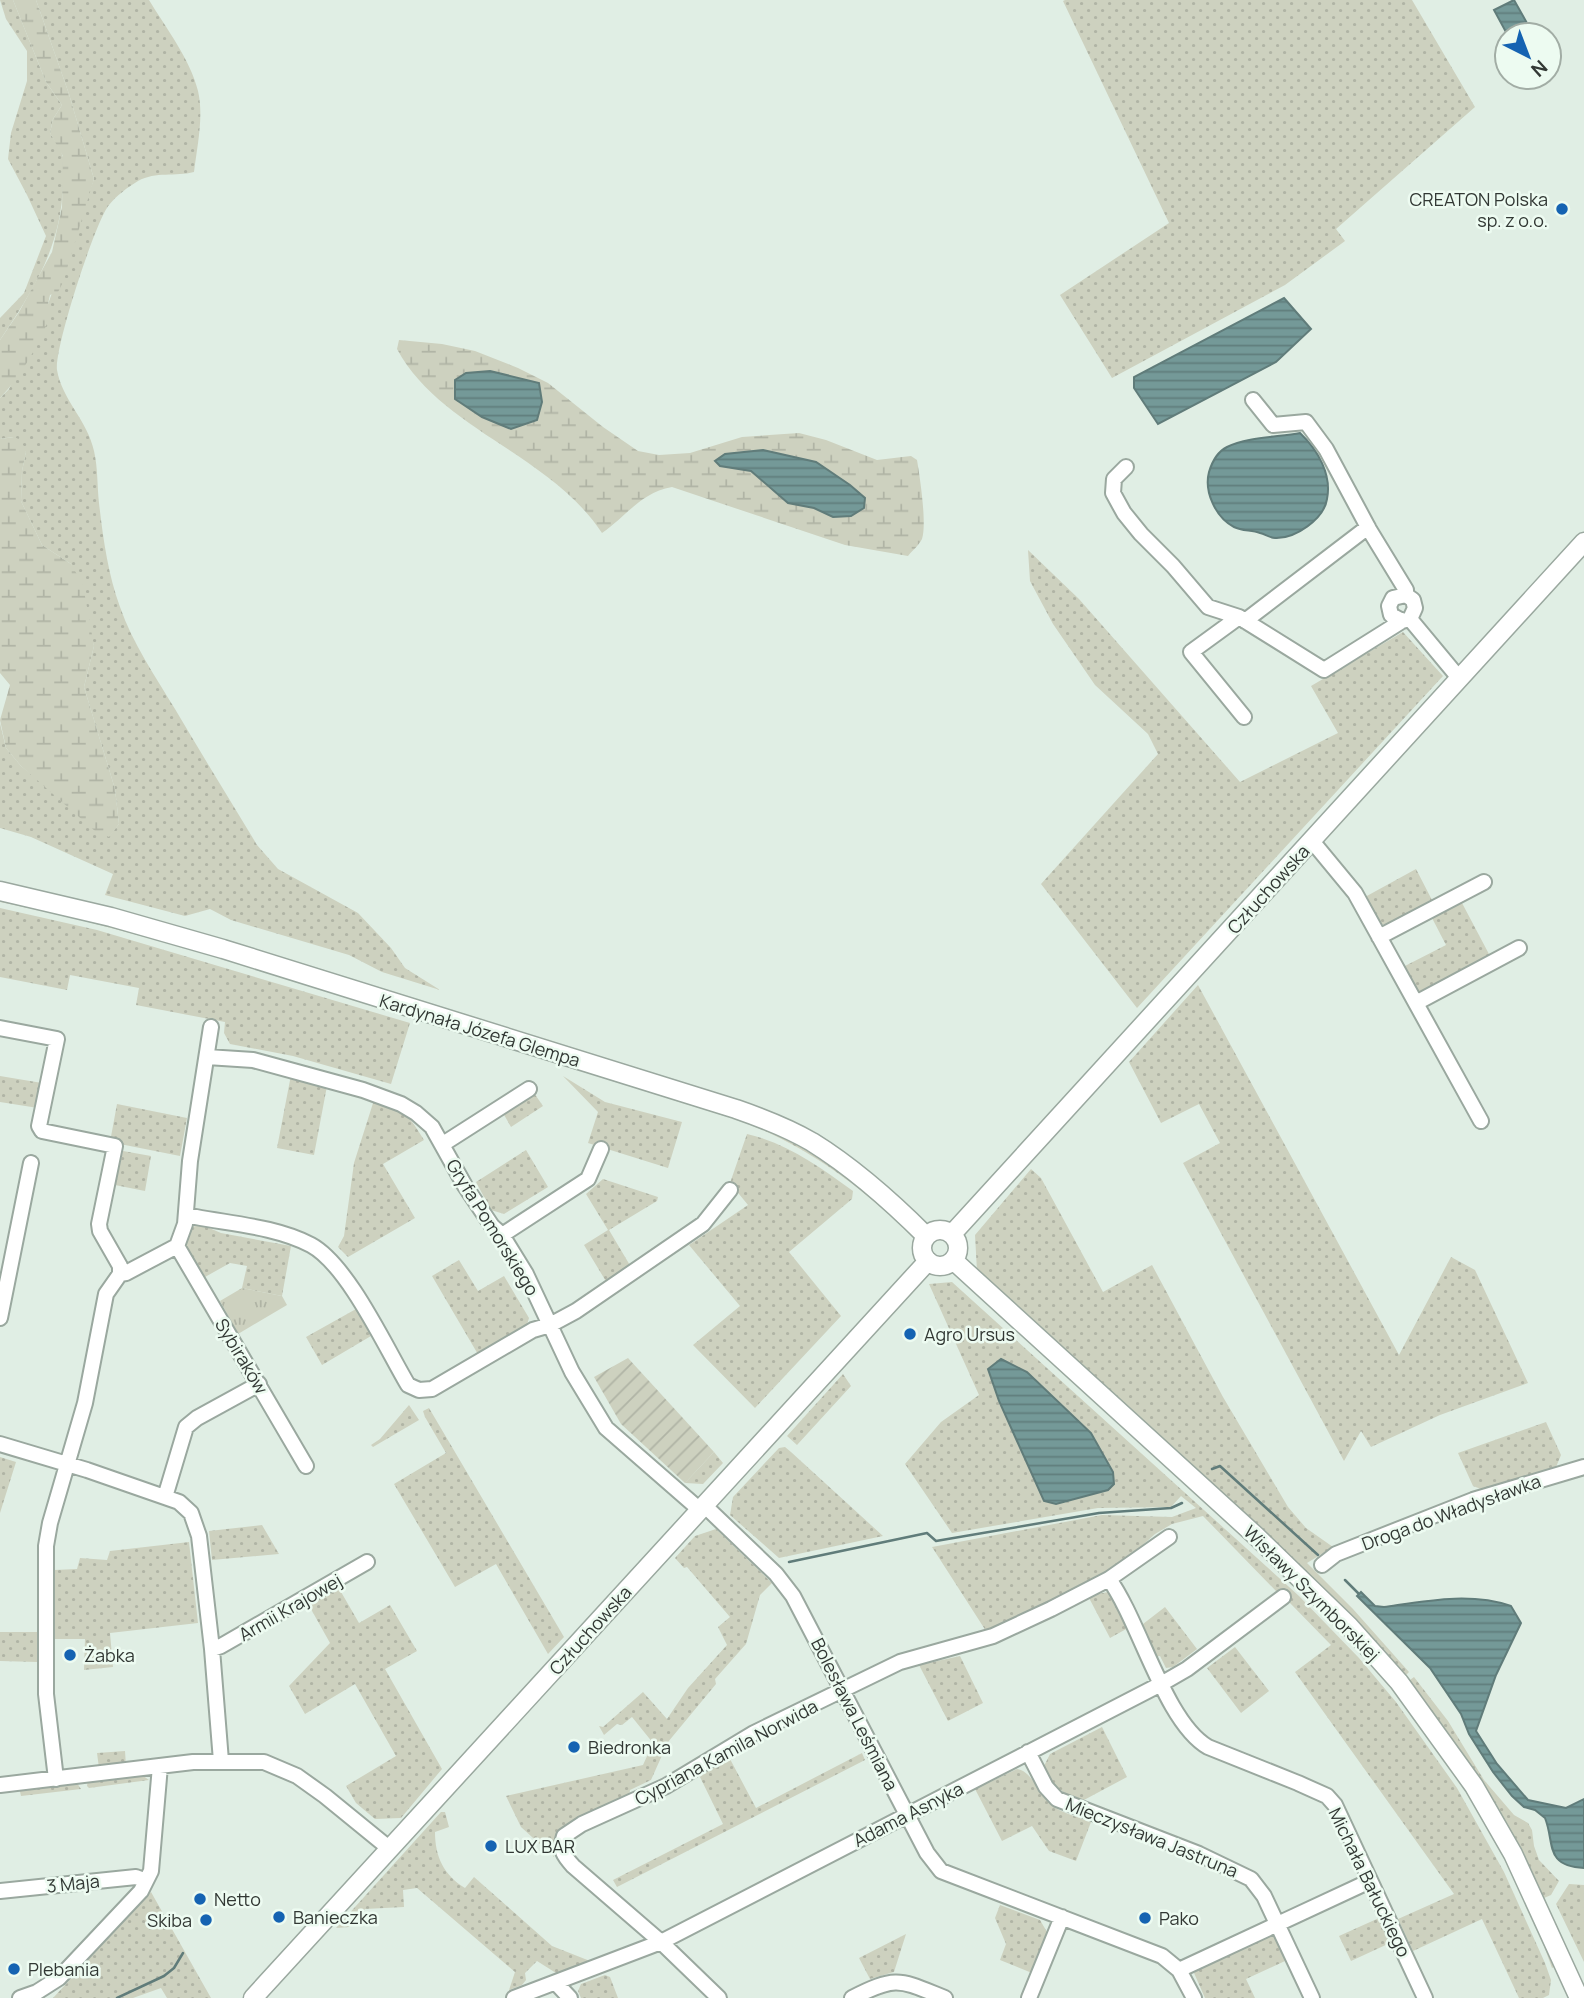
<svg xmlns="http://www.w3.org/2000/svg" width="1584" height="1998" viewBox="0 0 1584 1998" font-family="Manrope,sans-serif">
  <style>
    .grass { fill: url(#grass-dots) }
    .wetland { fill: url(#wetland-marsh); fill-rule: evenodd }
    .park { fill: url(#park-tufts) }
    .garden { fill: url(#garden-furrows) }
    .water { fill: url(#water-rules); stroke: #607c7a; stroke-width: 2 }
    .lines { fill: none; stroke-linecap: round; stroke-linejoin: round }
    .stream { stroke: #607c7a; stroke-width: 2.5 }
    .minor-casing { stroke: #9aa89f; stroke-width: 18 }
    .major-casing { stroke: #9aa89f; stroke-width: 21 }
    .minor { stroke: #fff; stroke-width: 14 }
    .major { stroke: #fff; stroke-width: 18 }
    .poi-dot { fill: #1563b2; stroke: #edfbf1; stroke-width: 2.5 }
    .labels { text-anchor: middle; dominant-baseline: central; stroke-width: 5; stroke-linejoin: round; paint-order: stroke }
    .poi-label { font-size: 18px; fill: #323834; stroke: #edfbf1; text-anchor: start }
    .street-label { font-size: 18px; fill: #323834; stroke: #edfbf1 }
  </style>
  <defs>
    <pattern id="grass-dots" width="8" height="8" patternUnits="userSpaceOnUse" patternTransform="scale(1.75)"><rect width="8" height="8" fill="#cdd1bf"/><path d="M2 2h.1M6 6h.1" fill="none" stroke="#b0b4a5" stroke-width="1.8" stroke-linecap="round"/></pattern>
    <pattern id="wetland-marsh" width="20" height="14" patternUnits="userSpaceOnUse" patternTransform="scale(1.75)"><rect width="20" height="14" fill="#cdd1bf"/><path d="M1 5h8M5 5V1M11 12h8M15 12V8" fill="none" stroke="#b0b4a5"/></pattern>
    <pattern id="park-tufts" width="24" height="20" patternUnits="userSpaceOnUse" patternTransform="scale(1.75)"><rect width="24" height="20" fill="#cdd1bf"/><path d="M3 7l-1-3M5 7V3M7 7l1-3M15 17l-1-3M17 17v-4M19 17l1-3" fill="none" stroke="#b0b4a5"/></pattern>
    <pattern id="garden-furrows" width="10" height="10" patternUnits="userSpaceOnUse" patternTransform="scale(1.75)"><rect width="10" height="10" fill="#cdd1bf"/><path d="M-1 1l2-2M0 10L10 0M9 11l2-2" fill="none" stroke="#b0b4a5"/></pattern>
    <pattern id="water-rules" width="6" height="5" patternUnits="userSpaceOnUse" patternTransform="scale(1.75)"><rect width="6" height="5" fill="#749998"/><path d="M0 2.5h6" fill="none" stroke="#607e7d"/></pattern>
  </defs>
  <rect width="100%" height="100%" fill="#e0eee4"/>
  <path class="grass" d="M0,0h13l33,82 16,23 -9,14 -3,14c4,7 11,16 13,24 2,9 0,19 0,28 -2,62 -29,104 -63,155v-22l24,-25 22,-57 -19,-41 -19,-36 3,-26 16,-52v-30l-21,-32z
    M36,0h113c17,28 41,59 49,91 6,25 -1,56 -4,81 -19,5 -38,-1 -56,9 -10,6 -22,15 -29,24 -14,17 -55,144 -52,165 5,30 31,51 37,81 4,17 3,35 5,52 4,35 9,71 21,104 13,37 35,69 55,102 27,46 55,91 82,136l21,24 80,44 33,35 14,20 35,22 -58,-18 -33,-17 -118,-35 -21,-11 -25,7 -80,-21 8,-21 -82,-37 -31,-9v-105l6,25 15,18 88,70 10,-12 -4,-35 -31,-102 10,-41 -23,-82 -29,-19 -21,-44 1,-30 4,-19 -13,-15 -13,2v-41l9,-9 39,-85 46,-125 -25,-85z
    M1065,0h347l63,107 -139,122 9,12 -60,44 -173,93 -52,-83 109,-72 -106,-222z
    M1028,550l51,49 161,183 98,-49 -27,-47 92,-54 40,44 -306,332 -96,-124 117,-130 -10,-20 -53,-49 -42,-61 -23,-43z
    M1416,869l17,33 -45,23 -9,-1 -14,-27z
    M0,899l151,35 587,182 50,20 58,36 59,54 -2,1c-52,-48 -101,-84 -168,-108l-534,-167 -135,-36 -66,-14z
    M1462,903l28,53 -67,36 -7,-2 -13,-23 43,-22 -14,-27z
    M0,908l97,22 313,93 -19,61 -98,-28 -63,-12 -6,-11 1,-11 -89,-17 3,-17 -69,-13 -3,15 -67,-13z
    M1198,985l201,370 52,-98 24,13 53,113 -88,32 -69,32 -10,-16 -17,30 -161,-298 37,-20 -21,-39 -38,19 -32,-61z
    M291,1075l36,11 -13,69 -37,-7z
    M0,1076l42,7 -4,25 -38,-6z
    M563,1076l42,26 77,20 -14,46 -80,-25 10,-31z
    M534,1093l9,13 -32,21 -8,-14z
    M374,1100c29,8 35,15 50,40l-41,24 32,54 -67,39 -10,-10 6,-11 10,-73z
    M117,1104l70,14 -7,38 -70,-14z
    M747,1134c40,9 73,33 106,57l-1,8 -63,53 52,64 -86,92 -62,-63 47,-39 -51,-61 59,-40 -18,-22z
    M526,1150l22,37 -44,27 -13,-4 -15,-28z
    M123,1151l28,5 -6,35 -30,-6z
    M1031,1169l10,9 62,114 49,-27 71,132 65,110 18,21 27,19 -26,16 46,46 56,63 -3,3 -5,-1 -424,-403 -2,-36z
    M603,1179l55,18 -1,4 -48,29 22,37 -24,16 -23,-38 24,-15 -22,-36z
    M200,1224l21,9 70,13 -9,50 -40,-8 5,-22 -17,-3 -25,14 -23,-34 6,-14z
    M459,1260l19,31 26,-15 25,42 -3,10 -47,28 -47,-80z
    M952,1282l347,314 60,62 37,44 61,86 47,84 41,91 6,17 -2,15 -6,3h-24l-37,-79 -69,32 -15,-32 56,-25 -159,-222 36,-27 -42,-43 -2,-10 -11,-1 -73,-75 -31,8 -17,10 -41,37 -128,60 -54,-84 170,-32 70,2 24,-9 -15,-12 -10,11 -73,1 -146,25 -47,-69 36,-42 38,-27 -50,-111z
    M356,1309l15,27 -49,29 -16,-28z
    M1001,1312l187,170 179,171 76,97 61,101 52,115 -4,2c-39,-111 -107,-224 -186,-311 -55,-60 -116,-113 -176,-168 -64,-58 -126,-118 -192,-174z
    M843,1374l8,12 -54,59 -10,-9z
    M409,1405l10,15 -46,27 -2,-2 9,-6z
    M429,1408l135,229 -16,17 -52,-90 -41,23 -61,-103 52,-31 -21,-36 -2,-6z
    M1546,1422l15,33 -5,12 -67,25 -16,-6 -15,-33z
    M785,1447l6,5 92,84 -104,22 -49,-43 3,-18 46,-49z
    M714,1452l9,11 -20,21 -18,-1z
    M0,1457l16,5 -16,51z
    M262,1525l17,29 -67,6 -3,-29z
    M716,1529l56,54 -12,12 -14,49 -31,35 1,5 -48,58 -17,38 -21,10 -1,7 -66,30 -9,15v15l-33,-30 -15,-31 137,-31 10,-22 -21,-26 -10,8 -5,-1 -13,11 -5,-9 4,1 40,-35 24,27 21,-31 39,-43 -9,-18 12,-10 -43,-50 -3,1 -9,-10 20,-22z
    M189,1542l9,81 -88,10 3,34 -29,3 1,-31h-31v-69l23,-1 3,-11 27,2 3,-9z
    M337,1585l22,38 31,-18 27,46 -32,18 57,100 -41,49 -26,1 -19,-16 -10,-17 50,-30 -41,-72 -50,30 -16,-28 41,-43 -23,-41z
    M1108,1592l8,7 12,29 -18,10 -22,-42z
    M1165,1607l32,42 -24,18 -7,1 -6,-12 -5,1 -12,-33z
    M0,1632h37v30l-37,-1z
    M1235,1647l34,44 -28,22 -34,-45z
    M960,1656l23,47 -35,18 -29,-56z
    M1414,1677l34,44 36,59 30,35 14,8 4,7 2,16 5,14 20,21 -8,14 -7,3 -4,-1 -131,-212 1,-5z
    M1102,1727l25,50 -43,23c-21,-6 -33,-13 -40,-34l6,-12z
    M125,1751l1,15 -27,2 -2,-15z
    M862,1753l3,7 -248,127 -4,-7 110,-56 -24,-49 31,-16 26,49z
    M1017,1769c15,2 22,25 33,35 11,9 28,13 41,18l-15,39 -27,-10 -17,-25 -30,15 -27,-52z
    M139,1773l10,7 -60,8 -2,-2 1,-6z
    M75,1780l6,9 -60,7 -2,-9z
    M441,1812h4l4,15 -14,5c0,25 9,43 30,56l9,-11 78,69 38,15 -34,12 -19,-12 -12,12 1,7 -4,5 -13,5 6,-18 -98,-84 -14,2 1,17 -39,2 -16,18 -13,1z
    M1569,1884l15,1v77l-28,-58z
    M151,1892l60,106h-44l-6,-10 -28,10h-80z
    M1000,1905l40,15 7,12 -15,41 -32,-13 6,-16 -11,-26z
    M1379,1918l11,25 -39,18 -12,-25z
    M906,1934l-12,38 -24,7 -11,-21z
    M1272,1934l4,2 6,13 -1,2 4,10 -39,18 9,19h-50l-11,-25 7,-6z
    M605,1975l5,2 8,21h-37l-3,-7 3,-7z"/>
  <path class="wetland" d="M13,0h23l33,94 25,85 -31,103 -5,10 -8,3 -2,9 3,10c-12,30 -28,60 -51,84v-58l19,-28 33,-60 10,-45 1,-51 -13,-23 3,-14 9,-14 -16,-23z
    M399,340l43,4 33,7 43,17 30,15 55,44 35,24 21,4 31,-2 52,-16 57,-4 27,7 51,20 34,-4 6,4c3,18 10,64 5,79 -3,6 -10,12 -14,17l-63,-11 -173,-58c-32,6 -44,28 -70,46 -52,-79 -162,-104 -205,-184zM816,462l34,23 15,13 -32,19 -19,-9 -26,-5 -37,-33z
    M14,437l7,3 5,12 -4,19 -1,30 21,44 29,19 12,21 11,61 -10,41 31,102 4,35 -10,13 -14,-6 -74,-65 -15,-18 -6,-28 10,-35 -10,-12v-234z"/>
  <path class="park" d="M242,1288l40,8 5,9 -49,29 -18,-33z"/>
  <path class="garden" d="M628,1358l86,94 -29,31 -64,-59 -27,-47z"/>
  <path class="water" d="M1514,0l13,23 -20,11 -13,-24z
    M1284,298l27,31 -35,33 -118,62 -24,-36v-11z
    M490,371l49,12 3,19 -5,18 -26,9 -29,-12 -27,-18v-19l11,-7z
    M1300,433c18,17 32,42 27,66 -3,20 -32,40 -52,39 -5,0 -10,-4 -15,-5 -9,-3 -18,-2 -26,-6 -19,-10 -30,-36 -25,-55 3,-10 8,-20 18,-25 19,-10 52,-10 73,-14z
    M763,450l53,12 34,23 15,13 -1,10 -13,8 -18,1 -19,-9 -26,-5 -37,-32 -31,-5 -5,-5 10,-7z
    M1001,1359l26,13 64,61 22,39 1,12 -6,6 -52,14 -12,-3 -45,-100 -11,-32z
    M1361,1592l14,14 9,1c42,-6 86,-15 127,-1l10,17 -25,52 -20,56 21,33 31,36 38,8 18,-9v69c-40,-2 -29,-25 -39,-50l-10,-8 -11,-3 -12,-11 -19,-24 -24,-38 -8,-20 -31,-46 -73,-72z"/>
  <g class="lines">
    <path class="stream" d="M1212,1469l8,-3 98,89
      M789,1562l138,-29 9,8 163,-28 72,-5 11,-5
      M1345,1580l13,13
      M117,1998l47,-22 10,-8 9,-15"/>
    <g class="minor-casing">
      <path id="minor" d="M1126,467l-12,12 -1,14 11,20 17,21 32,32 35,41 31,10
        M1410,619l49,59
        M1245,621l123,-94
        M1402,621l-11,-6 -2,-9 4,-8 13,-3
        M1244,717l-53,-65 48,-35 85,53 78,-49 8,-2 5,-11 -2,-8 -7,-5v-5l-36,-59 -44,-82 -20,-27 -33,3 -20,-25
        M1312,841l43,52 126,228
        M1379,937l105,-55
        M1416,1003l103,-55
        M0,1028l57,11 -18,87 3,5 73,15 -16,78 1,7 20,35v8l-14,20 -21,109 -35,120 -4,23v148l10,85
        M207,1057l46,3 110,30 38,14 15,9 16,14 33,59 27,40 10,9 24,39 46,98 34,56 94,82
        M443,1144l86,-55
        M186,1217h10c37,7 81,10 115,28 37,20 75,103 97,140l11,5 13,-1 101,-59 17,-5 26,-14 127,-87 27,-34
        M502,1235l86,-56 13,-30
        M177,1246l129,220
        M120,1274l6,-1 51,-27 8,-22 5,-63 21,-134
        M0,1318l31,-155
        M0,1444l87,26 92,32 12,11 8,23 13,113 9,112
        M165,1497l21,-70 11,-9 62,-34
        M705,1506l71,68 17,22 134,257 14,18 221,85 17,14 15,28
        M1322,1565l14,-11 137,-54 111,-33
        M1109,1579c31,43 56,143 99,168l90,36 29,13 8,9 90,193
        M212,1649l9,-3 146,-84
        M1028,1752l18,35 11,12 142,55 52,25 13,17 48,102
        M0,1785l193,-23h71l33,14 28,20 65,53
        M0,1891l136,-14 10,4
        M1179,1970l191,-89
        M556,1983l14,15
        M20,1998l17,-6 22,-14 82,-87 10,-20 9,-105
        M514,1998l147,-56 500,-258 26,-15 96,-72
        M719,1998l-58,-56 -88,-76c-9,-10 -14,-16 -9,-30l18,-12 84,-38 88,-53 146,-71 93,-26 58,-27 58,-30 60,-42
        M852,1998c45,-23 48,-18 93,0
        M1029,1998l33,-81"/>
    </g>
    <g class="major-casing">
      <path id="major" d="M0,891l111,26 112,32 513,160c26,9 52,19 76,33 42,26 79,59 114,94
        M922 1248a18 18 0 1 1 36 0a18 18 0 1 1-36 0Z
        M952,1234l632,-692
        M953,1260l303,276 93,90 50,56 75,104 39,68 66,144
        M253,1998l675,-737"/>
    </g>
    <use href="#minor" class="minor"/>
    <use href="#major" class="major"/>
  </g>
  <g class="poi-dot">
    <circle cx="1562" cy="209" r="7"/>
    <circle cx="910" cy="1334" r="7"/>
    <circle cx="70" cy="1655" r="7"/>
    <circle cx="574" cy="1747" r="7"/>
    <circle cx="491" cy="1846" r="7"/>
    <circle cx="200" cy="1899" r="7"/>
    <circle cx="279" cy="1917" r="7"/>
    <circle cx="1145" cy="1918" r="7"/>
    <circle cx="206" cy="1920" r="7"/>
    <circle cx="14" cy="1969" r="7"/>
  </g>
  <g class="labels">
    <g class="poi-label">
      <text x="1548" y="199" text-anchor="end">CREATON Polska<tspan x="1548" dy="21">sp. z o.o.</tspan></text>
      <text x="924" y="1334">Agro Ursus</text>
      <text x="84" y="1655">Żabka</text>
      <text x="588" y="1747">Biedronka</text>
      <text x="505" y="1846">LUX BAR</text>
      <text x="214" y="1899">Netto</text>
      <text x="293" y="1917">Banieczka</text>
      <text x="1159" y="1918">Pako</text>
      <text x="192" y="1920" text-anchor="end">Skiba</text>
      <text x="28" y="1969">Plebania</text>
    </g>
    <g class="street-label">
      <text transform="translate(1268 889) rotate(-48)">Człuchowska</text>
      <text transform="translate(480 1030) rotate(17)">Kardynała Józefa Glempa</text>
      <text transform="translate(493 1227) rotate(58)">Gryfa Pomorskiego</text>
      <text transform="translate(242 1356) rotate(59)">Sybiraków</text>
      <text transform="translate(1451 1512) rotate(-20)">Droga do Władysławka</text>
      <text transform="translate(1312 1593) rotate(45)">Wisławy Szymborskiej</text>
      <text transform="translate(290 1607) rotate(-30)">Armii Krajowej</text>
      <text transform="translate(590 1630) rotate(-48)">Człuchowska</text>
      <text transform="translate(855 1714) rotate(63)">Bolesława Leśmiana</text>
      <text transform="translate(726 1752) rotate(-28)">Cypriana Kamila Norwida</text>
      <text transform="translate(908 1814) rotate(-27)">Adama Asnyka</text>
      <text transform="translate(1152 1837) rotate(22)">Mieczysława Jastruna</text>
      <text transform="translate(1370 1882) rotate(64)">Michała Bałuckiego</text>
      <text transform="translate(73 1883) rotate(-6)">3 Maja</text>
    </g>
  </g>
  <g transform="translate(1528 56) rotate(138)"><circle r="33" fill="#edfbf1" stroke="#a2ada5" stroke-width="2"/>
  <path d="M0-5L12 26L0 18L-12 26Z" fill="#1563b2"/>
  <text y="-10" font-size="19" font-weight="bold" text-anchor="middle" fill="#323834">N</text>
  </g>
</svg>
